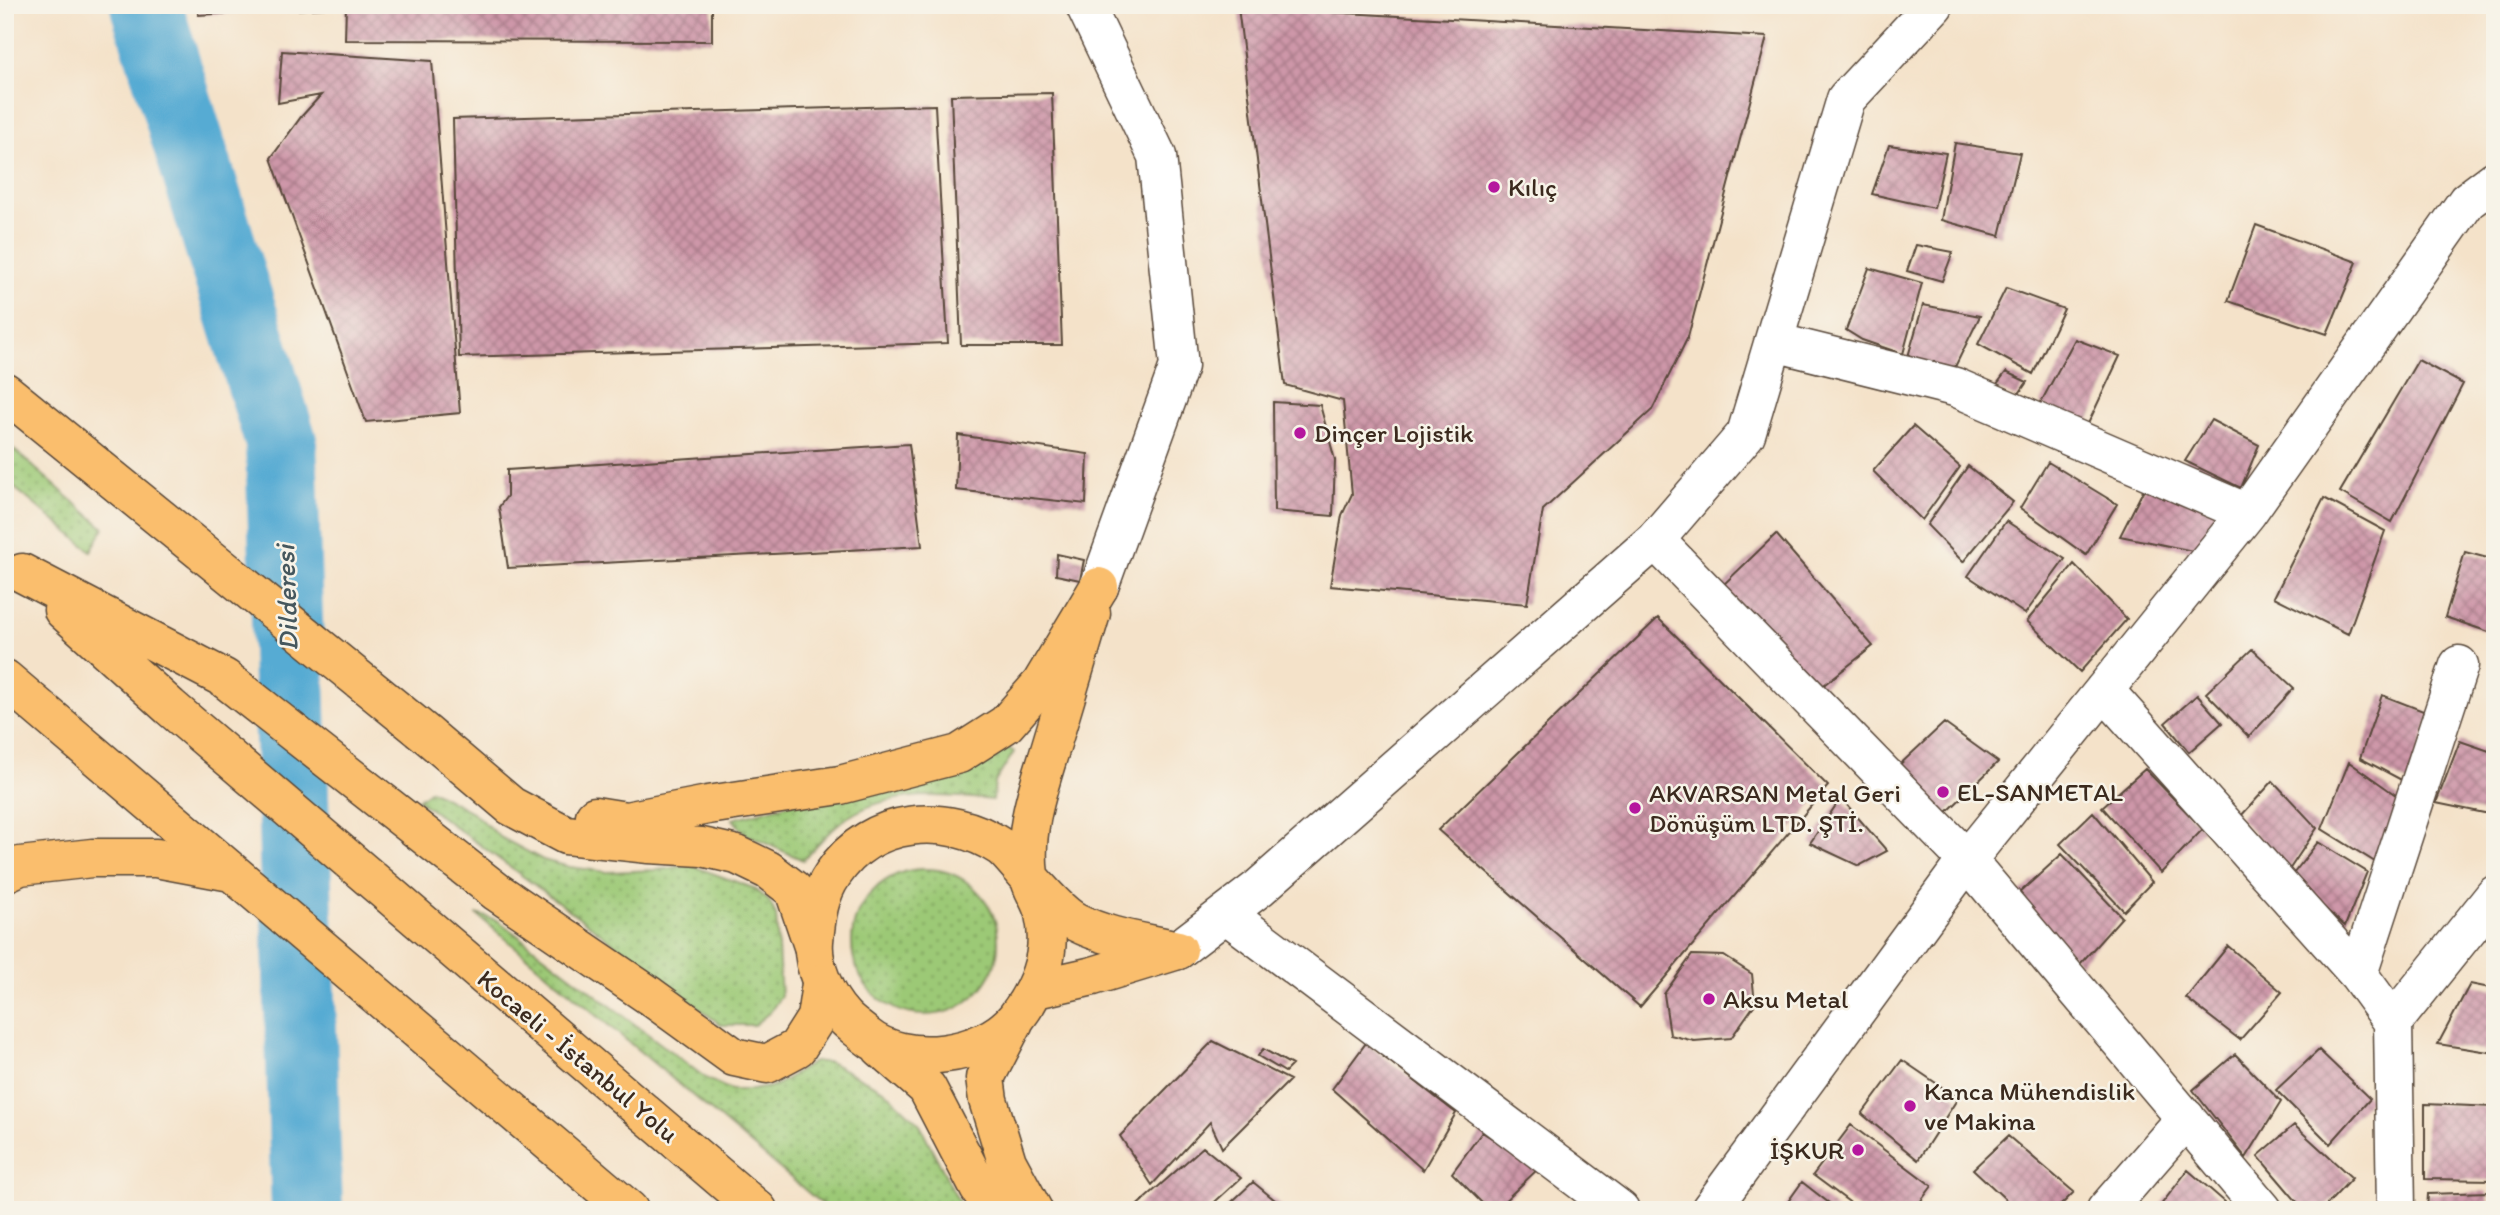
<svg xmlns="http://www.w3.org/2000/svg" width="2500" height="1215" viewBox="0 0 2500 1215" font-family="Itim,sans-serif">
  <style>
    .grass { fill: url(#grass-dots); stroke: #6c7a4a; stroke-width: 2 }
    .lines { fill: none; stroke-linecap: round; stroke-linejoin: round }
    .river { stroke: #57abd3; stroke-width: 72 }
    .building { fill: url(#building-cross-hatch) }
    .minor-casing { stroke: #574638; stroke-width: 41 }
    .major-casing { stroke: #574638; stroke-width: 41 }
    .highway-casing { stroke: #574638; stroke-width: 41 }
    .minor { stroke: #fff; stroke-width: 38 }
    .major { stroke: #fabe6d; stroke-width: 38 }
    .highway { stroke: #fabe6d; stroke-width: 38 }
    .poi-dot { fill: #b5179e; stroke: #f7f3e8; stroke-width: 2.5 }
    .labels { text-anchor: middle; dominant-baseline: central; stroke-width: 5; stroke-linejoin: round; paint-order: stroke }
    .poi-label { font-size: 26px; fill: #3b2a1e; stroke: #f7f3e8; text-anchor: start }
    .street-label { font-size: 26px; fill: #3b2a1e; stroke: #f7f3e8 }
    .water-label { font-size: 28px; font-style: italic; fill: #45575d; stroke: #f7f3e8 }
  </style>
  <defs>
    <pattern id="grass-dots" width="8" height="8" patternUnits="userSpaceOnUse" patternTransform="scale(1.75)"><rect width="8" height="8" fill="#9cc976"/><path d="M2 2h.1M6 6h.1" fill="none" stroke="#80a360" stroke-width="1.8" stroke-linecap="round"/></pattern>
    <pattern id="building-cross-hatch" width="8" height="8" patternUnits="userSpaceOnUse" patternTransform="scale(1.75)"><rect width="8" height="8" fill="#ce97a9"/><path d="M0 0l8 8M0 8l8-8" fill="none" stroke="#a87b89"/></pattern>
  </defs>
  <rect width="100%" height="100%" fill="#f7f3e8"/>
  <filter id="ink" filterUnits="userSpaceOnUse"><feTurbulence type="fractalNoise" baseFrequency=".0143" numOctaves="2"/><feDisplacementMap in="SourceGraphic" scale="14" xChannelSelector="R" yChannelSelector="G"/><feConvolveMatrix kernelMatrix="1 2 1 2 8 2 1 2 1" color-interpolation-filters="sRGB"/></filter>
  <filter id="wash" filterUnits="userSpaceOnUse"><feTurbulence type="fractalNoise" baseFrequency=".00686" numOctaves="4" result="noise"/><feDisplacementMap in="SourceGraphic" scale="28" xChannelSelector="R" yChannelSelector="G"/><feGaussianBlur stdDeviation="1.57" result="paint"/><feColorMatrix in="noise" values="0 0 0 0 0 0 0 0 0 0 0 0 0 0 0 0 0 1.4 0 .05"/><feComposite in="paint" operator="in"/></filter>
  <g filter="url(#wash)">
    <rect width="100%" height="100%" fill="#f4e2c9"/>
    <path class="grass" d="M5,442l99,86 -13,23 -86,-71z
      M1006,746l8,6 -19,30 -2,18c-47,-5 -101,-10 -143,16 -18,10 -33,30 -47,44l-58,-26 -12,-15z
      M431,790l41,22 28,25 43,23 27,7 37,5 51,-2 32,-5 63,23 16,13 7,14 5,81 -11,16 -16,13h-33l-130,-99 -173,-126z
      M852 942a73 73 0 1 1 146 0a73 73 0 1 1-146 0Z
      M476,914l21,6 210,159 24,11h20l24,-4 39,-24h15l55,28 35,33 44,87h-134z"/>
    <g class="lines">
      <path class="river" d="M146,5l135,437 26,768"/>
    </g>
    <g id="blocks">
      <path class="building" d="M199,5h126v3l-127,7z
        M346,5h366v36l-367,-1z
        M1238,7l529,30 -79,300 -36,73 -109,100 -16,94 -197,-18 12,-71 10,-21 -9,-93 -58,-16z
        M282,51l150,10 28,352 -94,9 -95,-264 30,-41 20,-22 -43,8z
        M1052,93l10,252h-101l-10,-250z
        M935,105l13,238 -489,14 -6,-238z
        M1955,143l65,10 -20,83 -59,-16z
        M1889,145l57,8 -12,55 -62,-14z
        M2256,225l101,37 -30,72 -99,-33z
        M1916,245l37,7 -11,29 -35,-10z
        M1869,268l53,15 -19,71 -41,-14 -16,-10z
        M2006,288l58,21 -31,65 -55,-30z
        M1923,305l57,11 -29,59 -44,-15z
        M2075,339l45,17 -33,70 -47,-22z
        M2418,360l45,24 -71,138 -52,-30z
        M2006,372l21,10 -11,16 -22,-10z
        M1273,402l47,3 15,55 -2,56 -59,-5z
        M2211,420l48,25 -18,43 -56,-27z
        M1913,426l47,41 -38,53 -49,-49z
        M958,435l130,19 -2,50 -130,-14z
        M909,444l13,102 -414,22 -9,-61 8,-11v-26z
        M2048,462l69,42 -31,51 -66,-47z
        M1968,466l45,36 -50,60 -36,-37z
        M2147,483l78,28 -27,41 -78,-16z
        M2324,498l61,33 -37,103 -74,-37z
        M2006,521l59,38 -40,55 -57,-38z
        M1776,534l97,112 -53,42 -99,-101z
        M2465,552l30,8v74l-50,-17z
        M1057,554l27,6 -4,20 -24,-5z
        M2074,564l53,55 -47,53 -53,-51z
        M1658,618l170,168 -188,221 -202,-177z
        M2252,649l42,39 -45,49 -43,-44z
        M2197,695l25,28 -33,29 -24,-29z
        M2382,695l49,19 -22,70 -49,-26z
        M1944,723l54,39 -55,54 -48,-47z
        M2460,741l35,12 -1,62 -58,-12z
        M2349,762l51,36 -25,64 -53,-33z
        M2145,769l58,60 -42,44 -59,-66z
        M2273,781l44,47 -28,42 -50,-52z
        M1841,798l46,53 -28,15 -49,-23z
        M2093,812l59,70 -28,29 -64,-67z
        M2318,842l49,30 -22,54 -55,-48z
        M2062,854l60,63 -42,47 -62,-70z
        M2228,946l54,46 -42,48 -54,-42z
        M1692,955l32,1 28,18 3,30 -24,34 -37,3 -24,-6 -6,-41z
        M2470,984l25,5v64l-57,-9z
        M1213,1041l77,39 -68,68 -12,-26 -58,63 -32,-49z
        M1366,1043l90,70 -33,57 -91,-81z
        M1263,1049l29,16 -7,7 -27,-16z
        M2319,1050l51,49 -40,45 -54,-54z
        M2235,1054l46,48 -35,56 -53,-68z
        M1902,1060l56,38 -40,62 -56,-46z
        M2425,1104l70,3v73l-70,-1z
        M1851,1125l81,61 -18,24h-54l-47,-35z
        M2294,1125l58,53 -30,32h-18l-46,-54z
        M1482,1132l57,36 -44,42h-6l-37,-37z
        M2008,1136l66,56 -18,18h-39l-44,-41z
        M1203,1147l38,31 -35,32h-74z
        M2188,1170l37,32 -2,8h-66z
        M1253,1182l34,28h-64z
        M1802,1182l36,28h-56z
        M2488,1192l1,18h-62l1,-16z"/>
    </g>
  </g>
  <g filter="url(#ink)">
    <use href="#blocks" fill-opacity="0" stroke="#574638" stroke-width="2"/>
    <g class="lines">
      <g class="minor-casing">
        <path id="minor" d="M1085,5l72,151 22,210 -80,221
          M1774,342l181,45 292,126
          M1655,540l312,320 296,350
          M2104,690l254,284 35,48
          M1226,914l394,296
          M1178,950l81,-62 396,-348 91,-106 100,-335 88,-94
          M2358,974l101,-309
          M1710,1210l257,-350 280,-347 220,-312 28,-21
          M2106,1210l80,-92
          M2396,1210l-3,-188 102,-127"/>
      </g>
      <g class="major-casing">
        <path id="major" d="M1036,989l57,-13 85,-26c-34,-8 -71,-12 -102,-28 -16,-8 -43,-40 -55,-54 -7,-7 -13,-16 -20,-21 -54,-36 -130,-30 -168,27 -14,20 -17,44 -19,67 -2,25 12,57 29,75 6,7 15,13 22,19 39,33 120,22 151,-17 23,-30 37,-66 28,-104 -3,-14 -13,-25 -15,-39 -6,-47 10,-88 23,-132 13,-44 26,-87 39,-130
          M1014,1022l-29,56 3,22 19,62 26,48
          M881,1048l46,40 52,100 16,22"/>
      </g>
      <g class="highway-casing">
        <path id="highway" d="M5,392l420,341 86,73 55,29 83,9 53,3 35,8 31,15 26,20 19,56
          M22,573l202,105 273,214 153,104 84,61 33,7 30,-16 19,-30 5,-34
          M63,610l107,97 588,503
          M5,679l624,531
          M595,816l31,5 82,-16 132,-20 119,-31 47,-30 35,-40 58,-97
          M5,873l15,-7 72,-8h64l70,13"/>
      </g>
      <use href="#minor" class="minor"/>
      <use href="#major" class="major"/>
      <use href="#highway" class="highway"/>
    </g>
  </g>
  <g class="poi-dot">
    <circle cx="1494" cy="187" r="7"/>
    <circle cx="1300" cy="433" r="7"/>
    <circle cx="1943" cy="792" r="7"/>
    <circle cx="1635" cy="808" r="7"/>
    <circle cx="1709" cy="999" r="7"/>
    <circle cx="1910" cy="1106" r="7"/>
    <circle cx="1858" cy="1150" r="7"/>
  </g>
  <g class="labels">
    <g class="poi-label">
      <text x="1508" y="187">Kılıç</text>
      <text x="1314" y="433">Dinçer Lojistik</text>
      <text x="1957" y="792">EL-SANMETAL</text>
      <text x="1649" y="793">AKVARSAN Metal Geri<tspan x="1649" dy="30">Dönüşüm LTD. ŞTİ.</tspan></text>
      <text x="1723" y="999">Aksu Metal</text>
      <text x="1924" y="1091">Kanca Mühendislik<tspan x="1924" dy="30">ve Makina</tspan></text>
      <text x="1844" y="1150" text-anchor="end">İŞKUR</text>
    </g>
    <g class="street-label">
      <text transform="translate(578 1056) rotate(40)">Kocaeli - İstanbul Yolu</text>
    </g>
    <g class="water-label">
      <text transform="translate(286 598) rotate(-92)">Dilderesi</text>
    </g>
  </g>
  <rect width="2500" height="1215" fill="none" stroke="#f7f3e8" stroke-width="28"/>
</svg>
